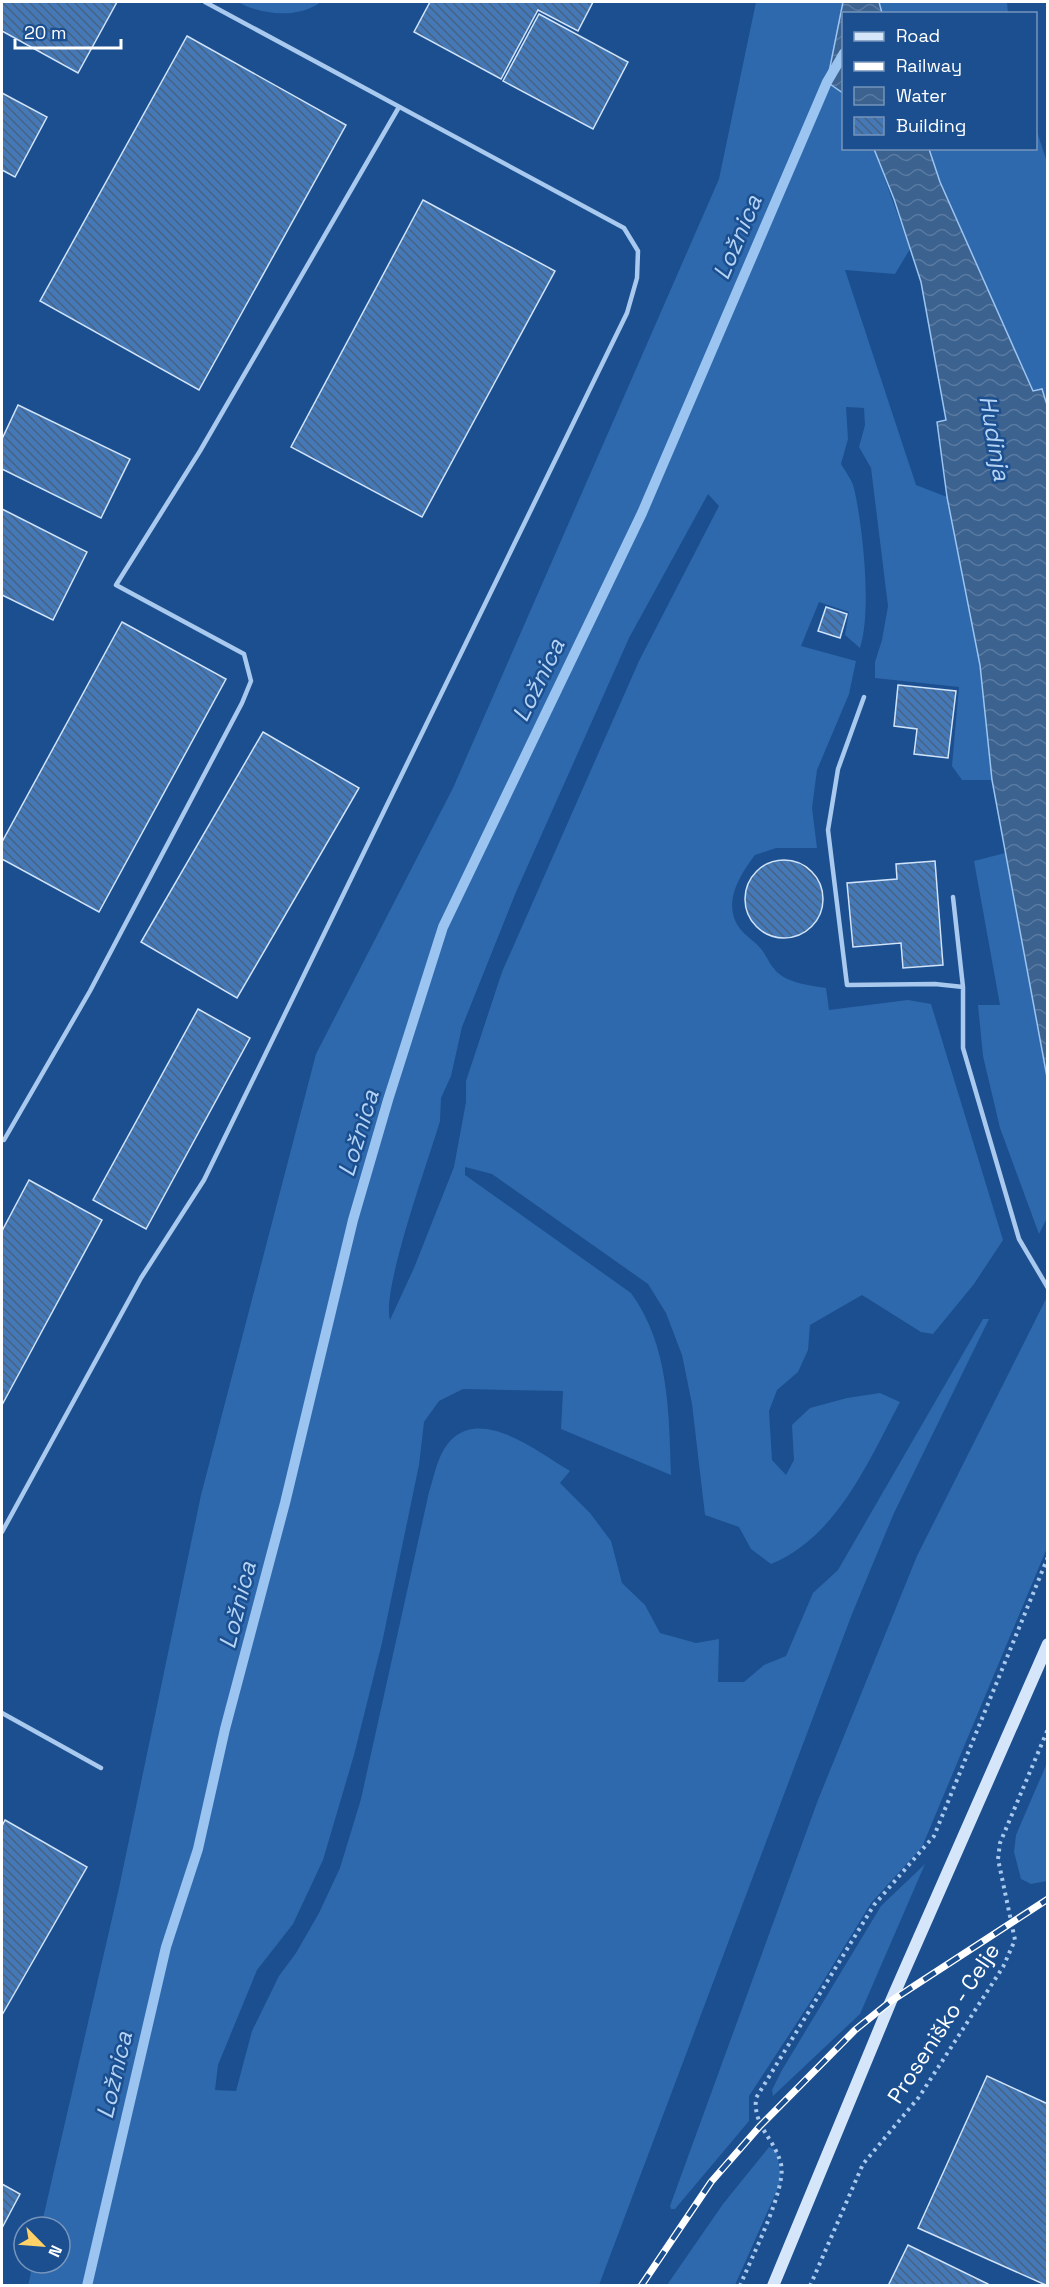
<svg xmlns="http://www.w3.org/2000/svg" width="1049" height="2287" viewBox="0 0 1049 2287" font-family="'Space Grotesk',sans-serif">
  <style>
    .grass { fill: #2e69ad; fill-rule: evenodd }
    .water { fill: url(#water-waves); stroke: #9cc4f0; stroke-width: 1.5 }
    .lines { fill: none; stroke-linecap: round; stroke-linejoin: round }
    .stream { stroke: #9cc4f0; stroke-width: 10 }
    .building { fill: url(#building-back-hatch); stroke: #cfe3fa; stroke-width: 1.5 }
    .path { stroke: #a9c9ee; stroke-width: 4; stroke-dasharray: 3 4.5; stroke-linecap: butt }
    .lane { stroke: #a9c9ee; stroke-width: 4.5 }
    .secondary { stroke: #d6e6fa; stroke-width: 12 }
    .rail-casing { stroke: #fff; stroke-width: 7 }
    .rail { stroke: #1b4f8f; stroke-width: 4.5; stroke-dasharray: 14; stroke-linecap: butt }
    .labels { text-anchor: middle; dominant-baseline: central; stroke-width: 5; stroke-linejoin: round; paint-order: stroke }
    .street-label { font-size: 22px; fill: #fff; stroke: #1b4f8f }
    .water-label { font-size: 24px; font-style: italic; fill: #b5d3f5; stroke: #1b4f8f }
  </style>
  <defs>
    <pattern id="water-waves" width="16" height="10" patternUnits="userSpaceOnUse" patternTransform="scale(1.5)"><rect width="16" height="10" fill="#3c6290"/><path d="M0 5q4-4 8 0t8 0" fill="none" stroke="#597aa1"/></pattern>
    <pattern id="building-back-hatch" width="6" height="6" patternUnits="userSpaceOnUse" patternTransform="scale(1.5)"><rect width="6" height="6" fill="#4478b7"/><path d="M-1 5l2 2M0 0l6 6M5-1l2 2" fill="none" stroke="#486282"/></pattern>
  </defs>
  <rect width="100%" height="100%" fill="#1b4f8f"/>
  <path class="grass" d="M238,2h83c-23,17 -60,13 -83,0z
    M756,2h87l-16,80 16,11 1,55 30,1 36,100 -15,25 -50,-4 71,215 31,12 33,168 12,115h-30l-10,-14 7,-79 -84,-9v-16l7,-22 6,-34 -17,-138 -12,-21 6,-22 -1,-17 -18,-1 2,32 -7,25c4,7 11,16 13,24 9,40 18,123 6,160l-15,-13 4,-23 -30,-10 -18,44 55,15 -7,33 -32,76 -5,38 5,40h-41l-21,7c-16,21 -34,50 -14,75 6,7 15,12 21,20 5,7 9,17 16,23 13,11 31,12 48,15l3,22 79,-10 23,4 72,236 -29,44 -41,50 -12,-2 -59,-37 -52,30 -2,25 -10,22 -21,18 -8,21 3,49 14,15 8,-15 -2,-35 18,-17 37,-10 33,-5 20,9c-32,60 -63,135 -129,162l-20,-15 -12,-22 -34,-12 -13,-111 -10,-49 -16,-42 -18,-29 -156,-110 -27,-7v8l166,118c38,52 38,119 40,182l-110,-46 2,-38 -100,-2 -24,12 -15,21 -5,43 -37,178 -28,112 -31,105 -30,64 -36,46 -39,95 -3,25 21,1 16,-60 27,-55 17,-23 23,-40 21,-45 21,-69 68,-307c4,-12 7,-28 13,-39 29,-55 93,-3 128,18l-10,12 30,30 21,28 11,42 23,22 15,28 36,10 23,-4 -1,43h26l20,-17 22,-9 27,-63 25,-23 145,-251h6l-95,194 -42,101 -253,671 -571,1 5,-23h27v-36h-19l78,-339 82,-393 115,-441 137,-266 266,-609zM708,494l11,12 -80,155 -137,311 -36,109v21l-12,65 -40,101 -24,52c-9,-30 39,-161 50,-199l1,-23 10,-22 11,-49 54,-135 113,-254z
    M879,2h128l1,11h-126z
    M1036,129l12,36 -1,240 -5,-16 -9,2 -93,-209 -11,-33 107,-1z
    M1005,853l42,224v141l-8,16 -39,-106 -17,-72 -5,-51h22l-26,-144z
    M1047,1297v251l-125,299 -51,56 -60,98 -62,95v25l-74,88h-4l-1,-3 148,-406 99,-244z
    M1047,1763v118l-16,3 -10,-5 -7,-27 2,-17z
    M925,1864l-65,150 -87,82 -1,-6 10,-20 99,-164z
    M769,2147l8,4 4,30 -46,104h-68l56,-81z"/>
  <path class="water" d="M843,2h36l3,11 -38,1 -1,79 -16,-11z
    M874,149h55l11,33 93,209 9,-2 5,16v672l-55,-297 -12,-115 -33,-168 -10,-75 9,-2 -25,-138 -27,-83z"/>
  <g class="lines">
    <path class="stream" d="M87,2286l79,-339 32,-98 27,-120 60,-226 68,-283 35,-120 55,-173 199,-414 185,-431 17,-29"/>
  </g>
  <path class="building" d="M2,2h115l-39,71 -76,-42z
    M430,2h163l-15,29 -40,-21 -37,69 -87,-47z
    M539,14l89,48 -35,67 -90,-48z
    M187,36l159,89 -147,265 -159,-89z
    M2,93l45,24 -32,60 -13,-7z
    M423,200l132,71 -133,246 -131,-70z
    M18,405l112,54 -29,59 -99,-49v-30z
    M2,509l85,43 -34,68 -51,-25z
    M826,607l21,7 -7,24 -22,-7z
    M122,622l104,57 -127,233 -97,-53v-17z
    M898,685l58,6 -8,67 -34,-4 3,-25 -23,-3z
    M263,732l96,56 -122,210 -96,-56z
    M745 899a39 39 0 1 1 78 0a39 39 0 1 1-78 0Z
    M935,861l8,104 -40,3 -2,-25 -48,4 -6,-64 50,-4 -1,-15z
    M198,1009l52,29 -104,191 -53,-29z
    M29,1180l73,40 -100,185v-174z
    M5,1820l82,47 -85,148v-189z
    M987,2076l61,28v182l-130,-58z
    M2,2184l18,10 -18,34z
    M908,2245l80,39v2h-100z"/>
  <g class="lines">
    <path class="path" d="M740,2286c10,-26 47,-97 41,-122 -7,-27 -28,-37 -25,-66l118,-193 60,-69 114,-279
      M810,2286l53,-122 56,-67 84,-130 12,-27 -17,-81 2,-16 48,-114"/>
    <path class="lane" d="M864,697l-26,72 -10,61 19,155 88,-1 28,3
      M953,897l10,90v61l56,191 29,49
      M4,1140l86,-149 152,-288 9,-22 -7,-27 -128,-69 84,-134 199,-344
      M2,1532l139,-254 63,-98 423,-867 10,-35 1,-27 -14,-23 -419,-226
      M2,1713l99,55"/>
    <path class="secondary" d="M773,2286l118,-285 157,-357"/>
    <g class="rail-casing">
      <path id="rail" d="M641,2286l70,-104 49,-56 95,-96 36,-29 157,-102"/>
    </g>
    <use href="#rail" class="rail"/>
  </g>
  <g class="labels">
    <g class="street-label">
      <text transform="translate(943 2023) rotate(-57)">Proseniško - Celje</text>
    </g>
    <g class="water-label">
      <text transform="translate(737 237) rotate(-67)">Ložnica</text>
      <text transform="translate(995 438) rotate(80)">Hudinja</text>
      <text transform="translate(538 680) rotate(-64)">Ložnica</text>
      <text transform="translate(358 1133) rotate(-73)">Ložnica</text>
      <text transform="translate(237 1605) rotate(-76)">Ložnica</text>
      <text transform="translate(114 2075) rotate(-77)">Ložnica</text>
    </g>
  </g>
  <rect width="1049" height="2287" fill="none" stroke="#ffffff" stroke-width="6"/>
  <rect x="842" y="12" width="195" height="138" fill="#1b4f8f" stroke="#7695bc" stroke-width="1.5"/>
  <rect x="854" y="32" width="30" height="9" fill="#d6e6fa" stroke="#7695bc" stroke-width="1.5"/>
  <text x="896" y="42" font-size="18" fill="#ffffff">Road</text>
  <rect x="854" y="62" width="30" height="9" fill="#ffffff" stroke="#7695bc" stroke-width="1.5"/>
  <text x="896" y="72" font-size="18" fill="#ffffff">Railway</text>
  <rect x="854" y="87" width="30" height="18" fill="url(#water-waves)" stroke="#7695bc" stroke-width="1.5"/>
  <text x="896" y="102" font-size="18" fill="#ffffff">Water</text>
  <rect x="854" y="117" width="30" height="18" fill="url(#building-back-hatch)" stroke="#7695bc" stroke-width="1.5"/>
  <text x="896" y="132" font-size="18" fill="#ffffff">Building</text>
  <g transform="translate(42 2245) rotate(115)"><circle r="28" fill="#1b4f8f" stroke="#7695bc" stroke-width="1.5"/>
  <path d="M0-4.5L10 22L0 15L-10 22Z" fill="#ffd166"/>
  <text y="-9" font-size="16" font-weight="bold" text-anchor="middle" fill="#ffffff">N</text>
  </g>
  <path d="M15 39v9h106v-9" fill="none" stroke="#ffffff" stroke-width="3"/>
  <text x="24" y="39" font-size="18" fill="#ffffff" stroke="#1b4f8f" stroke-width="4.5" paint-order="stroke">20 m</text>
</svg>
